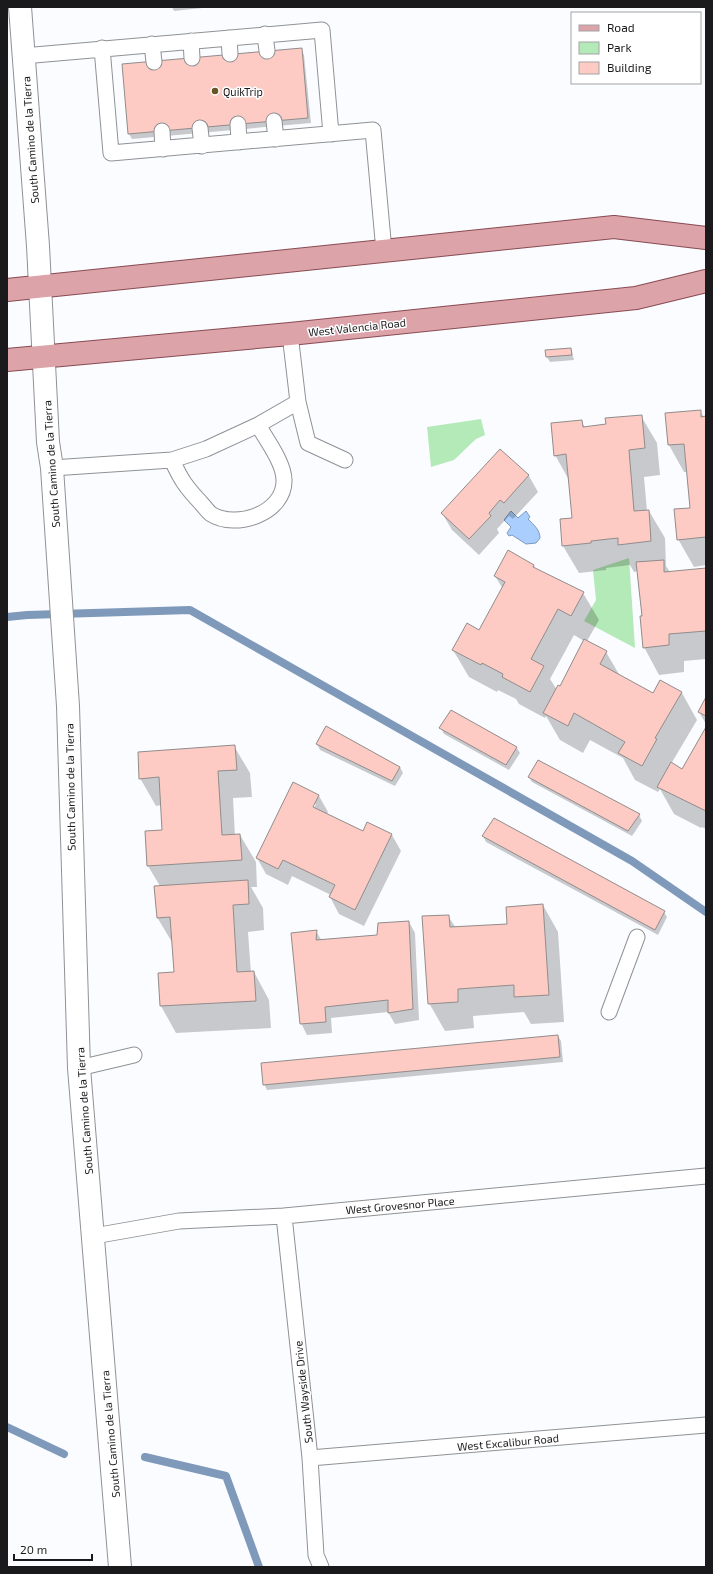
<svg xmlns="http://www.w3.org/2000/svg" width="713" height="1574" viewBox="0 0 713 1574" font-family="'Exo 2',sans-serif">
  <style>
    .green { fill: #b4eab8 }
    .water { fill: #aacffe; stroke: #7f99ba }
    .shadow { fill: #0003; fill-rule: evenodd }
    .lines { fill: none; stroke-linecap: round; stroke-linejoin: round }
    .stream { stroke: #7f99ba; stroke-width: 8 }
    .building { fill: #fdcbc4; stroke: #918c8b }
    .service-casing { stroke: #8f9295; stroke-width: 17 }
    .tertiary-casing { stroke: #8f9295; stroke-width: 24 }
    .primary-casing { stroke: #884b52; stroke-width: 24 }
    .service { stroke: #fff; stroke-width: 15 }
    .tertiary { stroke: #fff; stroke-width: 22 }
    .primary { stroke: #dca3a9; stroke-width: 22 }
    .poi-dot { fill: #665422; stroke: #fff; stroke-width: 1.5 }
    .labels { text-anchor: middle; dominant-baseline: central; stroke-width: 3; stroke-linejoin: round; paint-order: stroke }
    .poi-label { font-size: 11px; fill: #1a1a1c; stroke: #fff; text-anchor: start }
    .street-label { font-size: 11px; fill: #1a1a1c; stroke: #fff }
  </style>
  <rect width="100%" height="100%" fill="#fafcff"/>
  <path class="green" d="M481,419l4,16 -9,4 -22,21 -23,7 -4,-40z
    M629,558l6,90 -51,-27 12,-21 -3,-30z"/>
  <path class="water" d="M511,511l7,7 8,-7 4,6 -2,2c6,6 12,11 12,19l-4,5 -10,1 -14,-9 -3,1 -2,-3 4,-6 -7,-7z"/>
  <path class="shadow" d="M172,7h40l-38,4z
    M301,49l3,6 7,68 -179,16 -3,-5 -6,-69z
    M571,349l3,11 -24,2 -3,-5z
    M700,411l4,6h2v148l-12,2 -16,-28 14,-30 -4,-37h-4l-15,-27 -3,-31z
    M641,416l16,27 3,32 -16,2 3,34h2l16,27 1,28 4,6 36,-3v90l-22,2v11l-25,3 -15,-28 -1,-30 -5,-46 -4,1 -4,-7 -24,3v2l-27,3 -16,-27 10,-27 -4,-39 -14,-25 27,-33 3,6 22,-3z
    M500,451l29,25 9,16 -25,27 -4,-3 -12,13 2,4 -20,22 -27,-25 -10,-17z
    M534,565l1,4 48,24 16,27 -12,21 19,11 14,24 34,18 28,-1 15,27 -26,44 12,6 23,-41v100l-4,-2 -1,1 -27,-14 -14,-25 -2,3 -23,-12 -12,-22 -33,-18 -7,13 -23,-13 -14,-24 -1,2 -26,-14 -3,-5 -18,-9 -1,2 -28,-15 -16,-27 26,-19 24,-42 -8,-13zM574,635l10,6 -23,46 -4,3 -7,-11z
    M706,699v25l-7,-12z
    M452,712l65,36 3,5 -11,17 -65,-36 -3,-6z
    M317,744l83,23 3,6 -8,13 -75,-36z
    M234,746l16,27 2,24 -19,1 2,38 5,-1 16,27 1,25h-6l12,21 1,22 -16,2 3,41 3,-1 15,28 2,28 -95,5 -15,-27 -2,-32 16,-1 -2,-29 -16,-27 3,-31 -12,-20 16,-35 -2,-26 -6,1 -16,-28z
    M539,761l100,54 3,6 -10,15 -100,-54 -3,-5z
    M294,783l25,13 9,16 -1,2 36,18 29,3 9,16 -37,75 -25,-12 -9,-17 1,-2 -39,-19 -4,9 -22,-11 -9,-16zM314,804h2l-4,8 -2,-1z
    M483,836l181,76 3,5 -9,18 -172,-93z
    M543,905l15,27 6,90 -33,2 -7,-12 -51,4 1,12 -29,3 -16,-28 19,-87 8,12 52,-3z
    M409,922l6,11 4,87 -24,4 -7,-12 -57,6 1,15 -25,2 -6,-12 15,-92 6,10 56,-5z
    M558,1036l3,5 2,21 -296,28 -3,-6z"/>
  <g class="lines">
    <path class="stream" d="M7,617l20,-2 163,-5 442,251 74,51
      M7,1427l57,27
      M145,1457l81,19 33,91"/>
  </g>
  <path class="building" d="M302,48l6,70 -180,16 -6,-70z
    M571,348l1,7 -26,2 -1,-7z
    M701,410v7l5,-1v121l-29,3 -3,-31 16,-1 -6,-64 -16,1 -3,-32z
    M642,415l3,33 -16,2 5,61 15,-1 2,31 -33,4v-7l-27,3v2l-29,3 -2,-27 12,-1 -6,-64 -12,2 -3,-33 31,-3 1,7 23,-3 -1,-6z
    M500,449l29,26 -25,28 -4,-3 -11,13 2,3 -22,23 -28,-26z
    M508,550l26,15 -1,2 51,25 -13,24 -13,-7 -27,50 13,7 -14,26 -28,-15 1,-3 -21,-11 -1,2 -29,-15 15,-27 12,7 26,-48 -11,-6z
    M664,560v12l42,-4v63l-37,3v11l-26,3 -3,-32h2l-6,-54z
    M584,639l23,12 -7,13 53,29 7,-13 22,12 -27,46 2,1 -15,27 -24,-13 7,-11 -51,-29 -6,13 -25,-13 15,-28 2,1z
    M706,697v19l-8,-4z
    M451,710l66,37 -11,18 -67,-37z
    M326,726l74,41 -8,14 -76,-37z
    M706,727v84l-49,-24 14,-25 11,7z
    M235,745l2,25 -19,1 4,64 18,-1 2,26 -95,6 -2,-35 17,-1 -3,-53 -20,2 -1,-27z
    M538,760l102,54 -12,17 -100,-54z
    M293,782l26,13 -6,12 50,24 4,-9 25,12 -37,76 -26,-13 6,-12 -52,-25 -5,9 -22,-11z
    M494,818l171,93 -10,19 -173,-94z
    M248,880l1,24 -16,1 4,67 17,-1 2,30 -96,5 -2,-33 16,-1 -4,-55 -13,1 -3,-32z
    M543,904l6,91 -35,2v-12l-56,4v13l-30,2 -6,-88 27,-1 1,12 57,-3 -1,-17z
    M409,921l4,88 -25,4v-13l-63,7 1,15 -26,2 -9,-91 26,-3 -1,10 61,-5 1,-12z
    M558,1035l2,22 -297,28 -2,-22z"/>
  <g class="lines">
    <g class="service-casing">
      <path id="service" d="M265,34l2,17
        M229,38l1,16
        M191,41l1,17
        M152,44l2,18
        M102,48l9,105 262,-23 11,121
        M23,56l299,-26 9,104
        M274,121l2,18
        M238,124l1,18
        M200,128l2,18
        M162,131l1,18
        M290,334l8,68 10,41 37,17
        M172,460c9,20 14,27 29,43 3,3 7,9 10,11 25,16 74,-1 73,-34 0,-17 -18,-41 -26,-55
        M52,468l120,-8 34,-11 52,-24 40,-23
        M609,1012l28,-75
        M79,1068l55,-13
        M284,1216l26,242 6,97 5,12
        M94,1236l85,-15 105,-5 422,-40
        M310,1458l396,-33"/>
    </g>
    <g class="tertiary-casing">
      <path id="tertiary" d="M20,7l18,239 10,196 4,26 16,238 11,362 41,499"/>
    </g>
    <g class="primary-casing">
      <path id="primary" d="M7,290l607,-63 92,11
        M7,360l283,-26 346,-36 70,-17"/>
    </g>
    <use href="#service" class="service"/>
    <use href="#tertiary" class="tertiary"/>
    <use href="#primary" class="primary"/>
  </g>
  <circle class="poi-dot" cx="215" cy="91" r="4"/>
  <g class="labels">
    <g class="poi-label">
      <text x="223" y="91">QuikTrip</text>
    </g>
    <g class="street-label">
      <text transform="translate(30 140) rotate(-94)">South Camino de la Tierra</text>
      <text transform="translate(357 327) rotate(-6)">West Valencia Road</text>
      <text transform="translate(51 464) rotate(-94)">South Camino de la Tierra</text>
      <text transform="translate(70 787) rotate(-91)">South Camino de la Tierra</text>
      <text transform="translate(84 1111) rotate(-94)">South Camino de la Tierra</text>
      <text transform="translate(400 1205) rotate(-5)">West Grovesnor Place</text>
      <text transform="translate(303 1392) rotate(-96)">South Wayside Drive</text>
      <text transform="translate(110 1434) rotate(-95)">South Camino de la Tierra</text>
      <text transform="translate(508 1442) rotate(-5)">West Excalibur Road</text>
    </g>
  </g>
  <rect width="713" height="1574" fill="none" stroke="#1a1a1c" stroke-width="16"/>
  <rect x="571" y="12" width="130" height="72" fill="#ffffff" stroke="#a3a3a4"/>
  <rect x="579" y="25" width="20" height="6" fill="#dca3a9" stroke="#a3a3a4"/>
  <text x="607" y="32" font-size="12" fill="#1a1a1c">Road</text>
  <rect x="579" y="42" width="20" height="12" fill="#b4eab8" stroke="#a3a3a4"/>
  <text x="607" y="52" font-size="12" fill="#1a1a1c">Park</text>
  <rect x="579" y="62" width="20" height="12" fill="#fdcbc4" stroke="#a3a3a4"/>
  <text x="607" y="72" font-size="12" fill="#1a1a1c">Building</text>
  <path d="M14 1554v6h78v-6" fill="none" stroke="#1a1a1c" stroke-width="2"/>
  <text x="20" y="1554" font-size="12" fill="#1a1a1c" stroke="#ffffff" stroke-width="3" paint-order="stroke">20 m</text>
</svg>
